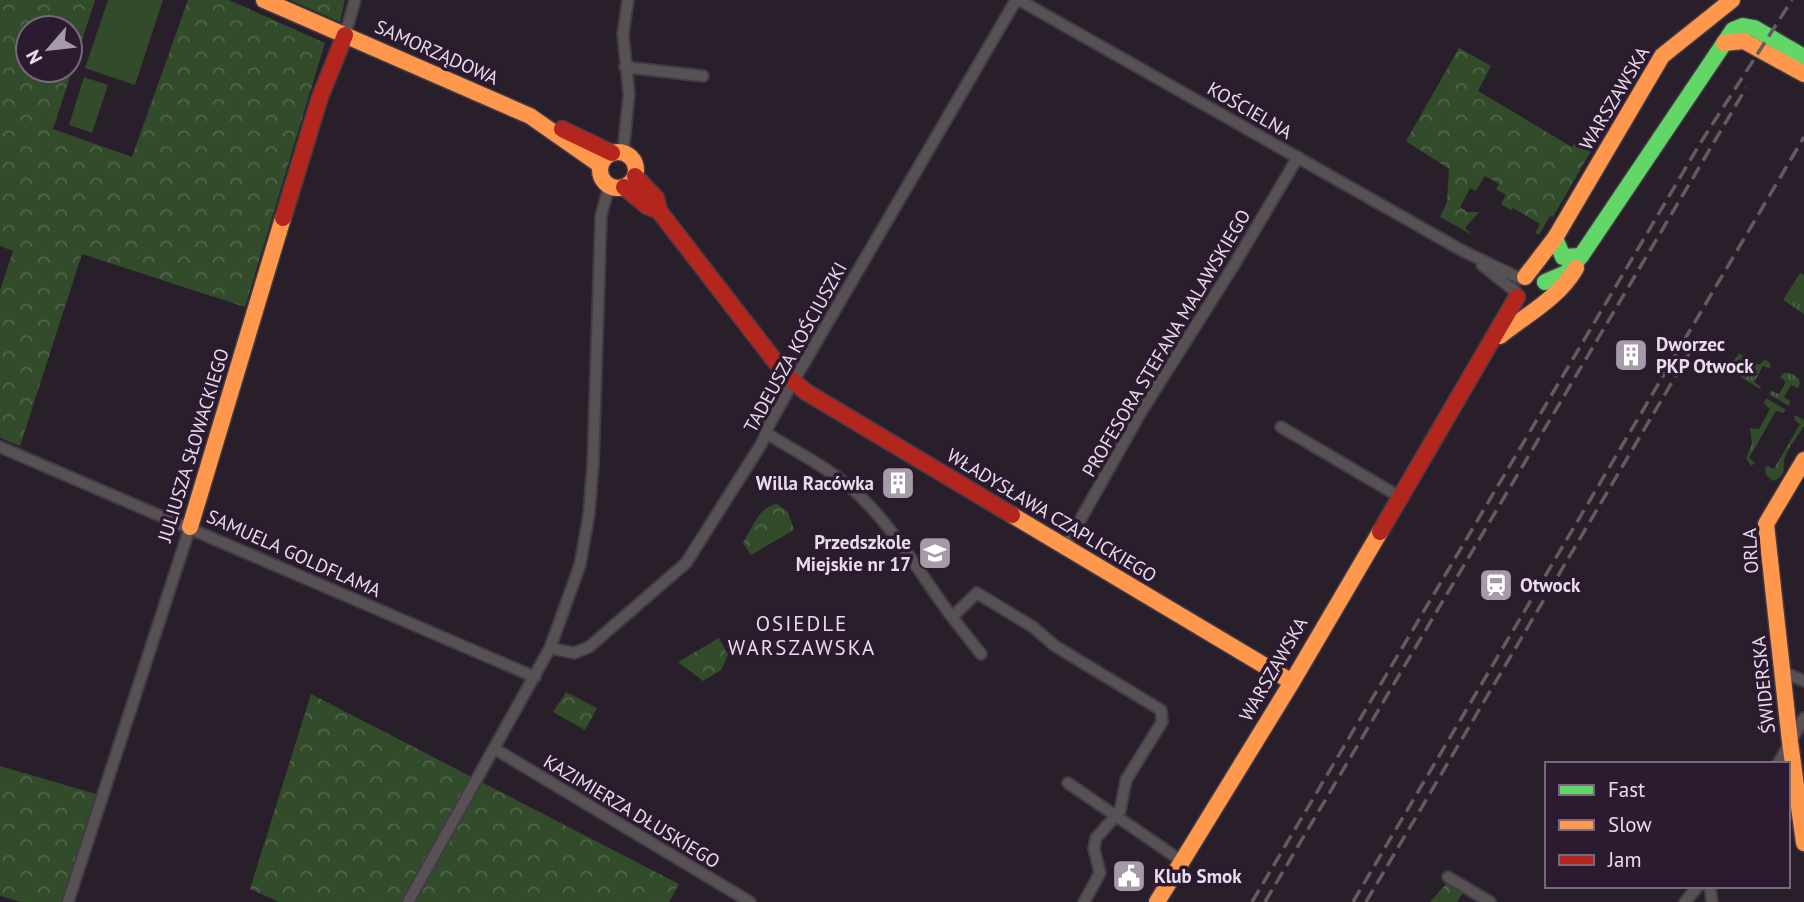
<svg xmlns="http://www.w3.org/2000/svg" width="1804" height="902" viewBox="0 0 1804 902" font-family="'PT Sans',sans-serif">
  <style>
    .grass { fill: url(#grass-tufts) }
    .forest { fill: url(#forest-crowns); fill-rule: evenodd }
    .pitch { fill: #324c2b }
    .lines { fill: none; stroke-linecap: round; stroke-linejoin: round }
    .street-casing { stroke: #423a45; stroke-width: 14 }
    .fast-casing { stroke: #423a45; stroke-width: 19 }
    .slow-casing { stroke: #423a45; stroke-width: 19 }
    .jam-casing { stroke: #423a45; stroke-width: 19 }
    .street { stroke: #585154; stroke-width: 10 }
    .fast { stroke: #63d668; stroke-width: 16 }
    .slow { stroke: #ff974d; stroke-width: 16 }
    .jam { stroke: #b3261e; stroke-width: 16 }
    .rail { stroke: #625c61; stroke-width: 3.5; stroke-dasharray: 14 7; stroke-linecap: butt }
    .labels { text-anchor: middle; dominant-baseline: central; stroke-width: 7; stroke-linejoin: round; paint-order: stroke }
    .street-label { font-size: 19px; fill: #e8dcea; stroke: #2c1a30 }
    .poi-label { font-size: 19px; font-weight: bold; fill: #e8dcea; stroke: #2c1a30; text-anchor: start }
    .neighbourhood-label { font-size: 21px; letter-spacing: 2px; fill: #e8dcea; stroke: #2c1a30 }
  </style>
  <defs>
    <pattern id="grass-tufts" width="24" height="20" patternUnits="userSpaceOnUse" patternTransform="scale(1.75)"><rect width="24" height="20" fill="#324c2b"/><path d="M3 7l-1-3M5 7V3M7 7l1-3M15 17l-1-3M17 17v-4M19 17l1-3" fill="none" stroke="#50654a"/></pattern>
    <pattern id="forest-crowns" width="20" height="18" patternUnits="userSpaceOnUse" patternTransform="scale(1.75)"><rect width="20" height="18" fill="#324c2b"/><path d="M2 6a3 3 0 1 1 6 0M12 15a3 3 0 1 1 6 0" fill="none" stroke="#50654a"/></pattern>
  </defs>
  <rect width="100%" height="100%" fill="#281f2b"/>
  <path class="grass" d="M1800,273l4,2v39l-21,-14z
    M1739,353l20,12 6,-6 5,4 1,6 -8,-3 -9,16 7,5 -1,2 -31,-19z
    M1784,373c7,-1 14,3 16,10l-2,5 -7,-3 -7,12 6,4 -1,5 -20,-12 3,-3 7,3 7,-12 -6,-5z
    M1766,398l20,12 -3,3 -7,-2 -27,47 6,5 -4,3 -5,-8 6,-14 -2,-16 9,1 11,-20 -6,-5z
    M1795,415l9,5v6c-6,10 -15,20 -19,31 -4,11 4,17 -12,24l-7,-6 -1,-7 2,-2 7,3 26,-45 -6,-4z"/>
  <path class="forest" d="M0,0h95l-42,129 79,28 56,-157h41l96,43 -80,264 -163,-53 -62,192 -20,-8v-148l13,-39 -13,-5zM28,28h42v42h-42z
    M290,0h55l-5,22z
    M1459,48l32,18 -13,25 94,56 4,-5 15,9 -38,66 -3,-1 -11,19 -4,-2 5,-9 -27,-16 -2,2 -10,-6 5,-9 -10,-6 3,-5 -14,-8 -9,15 -6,-3 -10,19 7,5h12l-14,16 7,7 -32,-18 7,-15 2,-33 -43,-28z
    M777,504l11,8 6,18 -43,25 -8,-12c9,-14 16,-37 34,-39z
    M719,638l9,17 -7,15 -18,11 -25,-19z
    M566,692l31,16 -12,22 -32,-18z
    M311,694l368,190 -10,18h-390l-29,-13z
    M0,766l96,28 -35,108h-40l-21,-6z
    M1447,883l16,10 -6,9h-27z"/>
  <path class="pitch" d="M108,0h55l-28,85 -50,-17z
    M84,77l24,8 -16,48 -23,-8z"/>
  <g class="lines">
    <g class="street-casing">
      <path id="street" d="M1019,0l444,251 58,28
        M345,35l10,-35
        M625,67l78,9
        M623,153l6,-59 -6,-60 5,-34
        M1482,265l34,27
        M1281,427l119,70
        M766,433c32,20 67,37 94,63 36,35 62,81 92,121l25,-24 56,34 22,19 106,64 1,12 -36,58 -6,31 -24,27 -2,11 6,24 -16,29
        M0,447l535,230
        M1065,547l76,-135 93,-147 64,-108
        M952,617l29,37
        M550,648l24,5 15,-6 97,-84 76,-120 7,-18 24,-43 223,-382
        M1782,669l8,6 14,6
        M495,749l255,153
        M1778,764l26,-46
        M1068,783l115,79
        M1448,877l42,25
        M1710,886l2,16
        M68,902l122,-375
        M408,902l142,-254 30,-83 9,-51 4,-50 8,-248 8,-30
        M1685,902l13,-16"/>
    </g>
    <g class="fast-casing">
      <path id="fast" d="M1555,238l8,19 18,-1
        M1545,282l21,-9 15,-17 152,-226 10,-4 11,2 50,29"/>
    </g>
    <g class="slow-casing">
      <path id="slow" d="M264,0l266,116 70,49
        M1724,43l20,-2 60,33
        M600 170a18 18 0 1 1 36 0a18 18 0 1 1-36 0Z
        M1525,277l30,-39 107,-182 70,-56
        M1500,336c26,-21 59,-38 76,-68
        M1804,460l-38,64 24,218 14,101
        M1012,515l280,167
        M190,527l93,-309
        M1157,902l135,-220 88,-150"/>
    </g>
    <g class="jam-casing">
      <path id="jam" d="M562,129l50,24
        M635,176l21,22 3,13 126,163 21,18 206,123
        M624,187l23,19 12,5
        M283,218l37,-121 25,-62
        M1380,532l137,-235"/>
    </g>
    <use href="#street" class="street"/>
    <use href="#fast" class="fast"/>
    <use href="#slow" class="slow"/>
    <use href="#jam" class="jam"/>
    <path class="rail" d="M1252,902l449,-760 91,-142
      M1265,902l481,-814
      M1353,902l451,-765
      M1366,902l332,-564"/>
  </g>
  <defs>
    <g id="building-square" transform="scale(1.75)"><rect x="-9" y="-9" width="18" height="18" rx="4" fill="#a59aa7" stroke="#2c1a30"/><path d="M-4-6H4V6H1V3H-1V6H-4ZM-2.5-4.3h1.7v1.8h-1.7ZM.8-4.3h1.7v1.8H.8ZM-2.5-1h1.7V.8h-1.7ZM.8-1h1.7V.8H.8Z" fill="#fff"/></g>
    <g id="school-square" transform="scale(1.75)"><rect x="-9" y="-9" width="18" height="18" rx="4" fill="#a59aa7" stroke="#2c1a30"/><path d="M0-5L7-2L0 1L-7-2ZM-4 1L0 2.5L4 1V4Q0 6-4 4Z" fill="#fff"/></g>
    <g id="station-square" transform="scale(1.75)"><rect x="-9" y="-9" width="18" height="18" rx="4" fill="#a59aa7" stroke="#2c1a30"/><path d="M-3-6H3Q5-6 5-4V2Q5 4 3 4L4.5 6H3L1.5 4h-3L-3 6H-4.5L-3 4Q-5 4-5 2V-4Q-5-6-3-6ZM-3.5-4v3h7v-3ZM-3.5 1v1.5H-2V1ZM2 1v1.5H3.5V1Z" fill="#fff"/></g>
    <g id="civic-square" transform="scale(1.75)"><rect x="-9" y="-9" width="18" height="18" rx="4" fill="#a59aa7" stroke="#2c1a30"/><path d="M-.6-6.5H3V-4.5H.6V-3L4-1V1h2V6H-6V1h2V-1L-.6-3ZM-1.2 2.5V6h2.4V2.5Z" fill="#fff"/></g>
  </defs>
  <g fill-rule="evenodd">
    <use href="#building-square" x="1631" y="355"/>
    <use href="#building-square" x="898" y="483"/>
    <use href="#school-square" x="935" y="553"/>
    <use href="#station-square" x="1496" y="585"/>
    <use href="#civic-square" x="1129" y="876"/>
  </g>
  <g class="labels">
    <g class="street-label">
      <text transform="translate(437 52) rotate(24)">SAMORZĄDOWA</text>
      <text transform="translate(1614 98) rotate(-59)">WARSZAWSKA</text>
      <text transform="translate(1250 110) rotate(30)">KOŚCIELNA</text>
      <text transform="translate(1166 343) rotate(-59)">PROFESORA STEFANA MALAWSKIEGO</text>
      <text transform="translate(795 347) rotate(-61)">TADEUSZA KOŚCIUSZKI</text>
      <text transform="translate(193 445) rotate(-73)">JULIUSZA SŁOWACKIEGO</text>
      <text transform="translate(1052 515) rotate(31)">WŁADYSŁAWA CZAPLICKIEGO</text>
      <text transform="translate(1750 551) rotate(-93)">ORLA</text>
      <text transform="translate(294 553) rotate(24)">SAMUELA GOLDFLAMA</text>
      <text transform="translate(1273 669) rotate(-60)">WARSZAWSKA</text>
      <text transform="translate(1763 685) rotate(-96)">ŚWIDERSKA</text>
      <text transform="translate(632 811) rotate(31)">KAZIMIERZA DŁUSKIEGO</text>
    </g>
    <g class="poi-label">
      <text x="1656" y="344">Dworzec<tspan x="1656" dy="22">PKP Otwock</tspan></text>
      <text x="874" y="483" text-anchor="end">Willa Racówka</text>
      <text x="911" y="542" text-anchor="end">Przedszkole<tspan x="911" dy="22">Miejskie nr 17</tspan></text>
      <text x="1520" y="585">Otwock</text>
      <text x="1154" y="876">Klub Smok</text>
    </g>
    <g class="neighbourhood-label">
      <text x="802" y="623">OSIEDLE<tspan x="802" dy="24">WARSZAWSKA</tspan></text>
    </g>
  </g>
  <rect x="1545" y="762" width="245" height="126" fill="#2c1a30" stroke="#77687a" stroke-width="2"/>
  <rect x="1559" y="785" width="35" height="10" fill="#63d668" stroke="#77687a" stroke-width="2"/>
  <text x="1608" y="797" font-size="21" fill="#e8dcea">Fast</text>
  <rect x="1559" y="820" width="35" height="10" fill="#ff974d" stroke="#77687a" stroke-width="2"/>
  <text x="1608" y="832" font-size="21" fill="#e8dcea">Slow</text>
  <rect x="1559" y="855" width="35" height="10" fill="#b3261e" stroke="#77687a" stroke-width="2"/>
  <text x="1608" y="867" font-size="21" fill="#e8dcea">Jam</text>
  <g transform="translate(49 49) rotate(242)"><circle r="33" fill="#2c1a30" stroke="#77687a" stroke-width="2"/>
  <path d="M0-5L12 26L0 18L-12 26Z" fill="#a59aa7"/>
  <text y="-10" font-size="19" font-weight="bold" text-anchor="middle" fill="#e8dcea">N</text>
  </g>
</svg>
